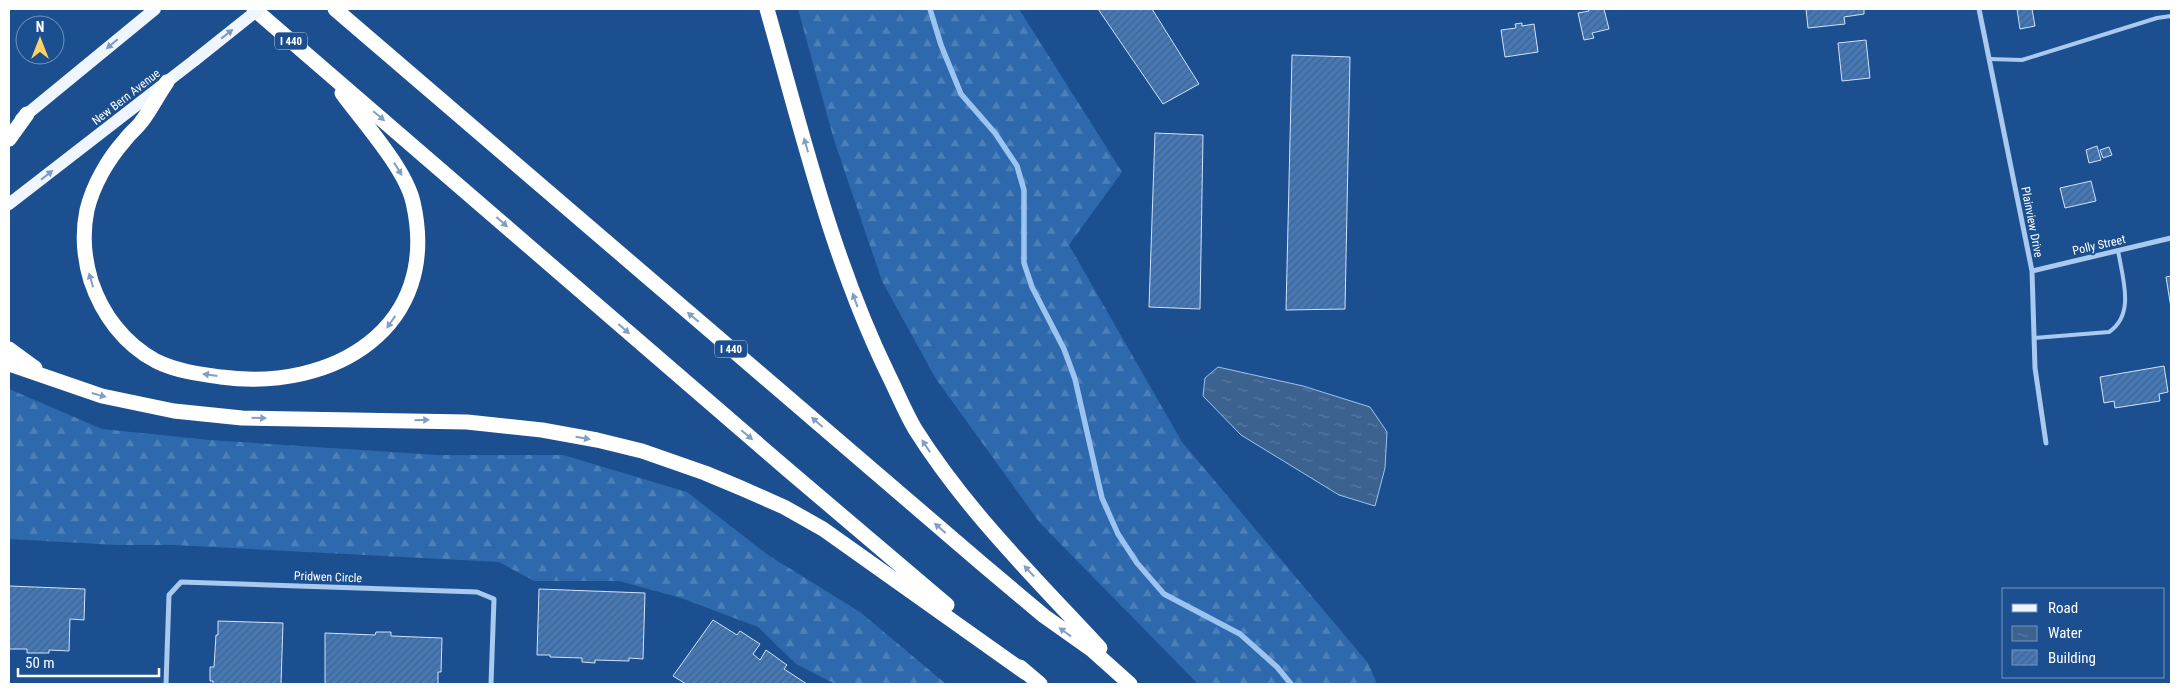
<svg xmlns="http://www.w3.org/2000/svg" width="2180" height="693" viewBox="0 0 2180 693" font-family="'Roboto Condensed',sans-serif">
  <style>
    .forest { fill: url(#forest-firs) }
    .water { fill: url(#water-ripples); stroke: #9cc4f0 }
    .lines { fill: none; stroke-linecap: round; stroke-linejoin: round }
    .stream { stroke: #9cc4f0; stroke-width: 5.5 }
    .building { fill: url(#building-hatch); stroke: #cfe3fa }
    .service { stroke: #a9c9ee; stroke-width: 4 }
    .minor { stroke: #a9c9ee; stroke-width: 5 }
    .primary { stroke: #f0f6ff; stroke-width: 12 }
    .motorway { stroke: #fff; stroke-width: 15 }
    .primary-bridge { stroke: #f0f6ff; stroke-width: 12 }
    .oneway { fill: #7b9ac1 }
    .oneway2 { fill: #829ec1 }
    .labels { text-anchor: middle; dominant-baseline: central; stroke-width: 4; stroke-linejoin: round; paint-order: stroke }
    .shield { fill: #1b4f8f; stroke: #bbcadd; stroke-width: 1 }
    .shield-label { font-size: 11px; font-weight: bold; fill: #fff }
    .street-label { font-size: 12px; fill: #fff; stroke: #1b4f8f }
  </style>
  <defs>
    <pattern id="forest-firs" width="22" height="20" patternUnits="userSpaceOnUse" patternTransform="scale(1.25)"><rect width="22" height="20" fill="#2e69ad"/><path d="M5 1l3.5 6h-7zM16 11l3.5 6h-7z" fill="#4d80b9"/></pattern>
    <pattern id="water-ripples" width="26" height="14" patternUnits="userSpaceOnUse" patternTransform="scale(1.25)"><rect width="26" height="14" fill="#3c6290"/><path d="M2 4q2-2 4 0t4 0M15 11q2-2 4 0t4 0" fill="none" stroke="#597aa1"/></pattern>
    <pattern id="building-hatch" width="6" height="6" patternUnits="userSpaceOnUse" patternTransform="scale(1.25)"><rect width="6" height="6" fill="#4478b7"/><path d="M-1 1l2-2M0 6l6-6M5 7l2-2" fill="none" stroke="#486282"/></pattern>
  </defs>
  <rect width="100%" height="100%" fill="#1b4f8f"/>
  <path class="forest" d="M798,9h221l103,163 -53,73 113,197 186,221 9,21h-179l-158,-161 -104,-144 -54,-98 -48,-141z
    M9,389l93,40 108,11 228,15h125l124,37 81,63 92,57 86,72h-111l-39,-20 -38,-37 -77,-29 -62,-17h-85l-35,-19 -326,-17h-56l-108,-6z"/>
  <path class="water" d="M1218,367l85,19 67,21 17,25 -2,36 -10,38 -36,-11 -98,-60 -38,-39 2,-18z"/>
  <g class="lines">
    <path class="stream" d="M930,9l11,36 20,49 34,39 22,33 7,24v73l8,24 32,62 11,30 27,119 16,36 19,29 27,31 76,40 37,33 14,17"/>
  </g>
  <path class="building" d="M1098,9h54l47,75 -36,20z
    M1588,9h16l5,20 -17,4 2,5 -10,2 -6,-27 11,-2z
    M1806,9h58v5l-20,3 1,7 -37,4z
    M2017,9h15l3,17 -15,3z
    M1522,23v3l12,-2 4,28 -33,5 -4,-27 15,-2 -1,-4z
    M1866,40l4,38 -28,3 -4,-38z
    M1292,55l58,2 -5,252 -59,1z
    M1155,133l48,2 -3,174 -51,-2z
    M2097,146l4,14 -12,3 -3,-13z
    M2109,147l3,8 -9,3 -3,-8z
    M2091,181l5,20 -31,7 -5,-20z
    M2171,276v32l-5,-31z
    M2164,366l4,26 -9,2 1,7 -45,7 -1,-7 -10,2 -4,-26z
    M9,586l76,3 -1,31 -14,-1 -1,32 -20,-1v3h-22v-4h-18v3z
    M539,589l106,4 -2,66 -14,-1v3l-34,-1v3l-13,-1v-4l-32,-1v-2h-13z
    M713,620l24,15 3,-4 20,13 -7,10 7,6 6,-10 21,15 -3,4 23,15h-121l-13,-8z
    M218,621l65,2 -2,61h-68v-3h-3v-14h4l2,-32h2z
    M376,632h15v4l51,2 -1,34h-3v12h-113v-51l50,2z"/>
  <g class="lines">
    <path class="service" d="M1989,59l33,1 135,-42 14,-2
      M2034,338l75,-6c27,-18 13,-55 9,-82"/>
    <path class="minor" d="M1979,9l53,262 3,97 11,75
      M2032,271l139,-33
      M166,684l3,-89 12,-13 296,10 17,7 -3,85"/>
    <path class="primary" d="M21,119l134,-110
      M9,204l186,-144"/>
    <path class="motorway" d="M254,9l534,461 159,135
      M335,9l646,554 63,53 48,34 38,34
      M767,9c35,123 65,250 121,365 9,18 17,38 27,55 51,81 120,149 185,219
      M167,82c-9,13 -16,27 -25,39 -5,7 -12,12 -17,19 -17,19 -32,45 -38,70 -5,24 -3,48 4,71 11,33 33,63 65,80 20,10 43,13 65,16 112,15 221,-49 192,-175 -8,-34 -50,-80 -71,-109
      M9,139l18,-25
      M9,349l26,19
      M9,364l93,32 72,15 68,7 225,4 75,8 55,10 45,11 63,22 36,15 43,19 39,22 203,144
      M1020,667l20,17"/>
    <path class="primary-bridge" d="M195,60l64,-51"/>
  </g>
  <defs><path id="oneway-solid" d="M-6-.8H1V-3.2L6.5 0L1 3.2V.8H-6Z" transform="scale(1.25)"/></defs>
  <g class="oneway">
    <use href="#oneway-solid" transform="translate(227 34) rotate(-38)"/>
    <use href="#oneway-solid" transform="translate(112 44) rotate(140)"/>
    <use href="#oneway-solid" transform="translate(47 175) rotate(-38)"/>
  </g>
  <g class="oneway2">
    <use href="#oneway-solid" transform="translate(379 116) rotate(40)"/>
    <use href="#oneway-solid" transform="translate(806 145) rotate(-106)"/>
    <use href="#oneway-solid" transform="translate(398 169) rotate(58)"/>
    <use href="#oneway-solid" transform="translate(502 222) rotate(42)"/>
    <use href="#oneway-solid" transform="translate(91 280) rotate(-106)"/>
    <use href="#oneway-solid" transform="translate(855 300) rotate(-110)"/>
    <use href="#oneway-solid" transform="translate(693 317) rotate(-140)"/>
    <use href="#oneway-solid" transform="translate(391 322) rotate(125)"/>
    <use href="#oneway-solid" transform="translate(624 329) rotate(41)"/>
    <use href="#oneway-solid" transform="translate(210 375) rotate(-172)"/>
    <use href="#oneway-solid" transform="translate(99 395) rotate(16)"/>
    <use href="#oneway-solid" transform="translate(259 418) rotate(2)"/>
    <use href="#oneway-solid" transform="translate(422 420) rotate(-1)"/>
    <use href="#oneway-solid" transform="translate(817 422) rotate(-139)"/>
    <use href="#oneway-solid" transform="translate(747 435) rotate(40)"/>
    <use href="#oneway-solid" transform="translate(583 438) rotate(10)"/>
    <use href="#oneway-solid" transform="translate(926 446) rotate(-123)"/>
    <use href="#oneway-solid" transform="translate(940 528) rotate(-139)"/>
    <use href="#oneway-solid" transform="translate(1029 571) rotate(-133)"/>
    <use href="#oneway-solid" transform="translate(1065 632) rotate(-144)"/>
  </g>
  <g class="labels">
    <g class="shield">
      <rect x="275" y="32.5" width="32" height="17" rx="4"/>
      <rect x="715" y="340.5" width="32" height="17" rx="4"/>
    </g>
    <g class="shield-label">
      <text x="291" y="41">I 440</text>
      <text x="731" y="349">I 440</text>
    </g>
    <g class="street-label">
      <text transform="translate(126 97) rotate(-38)">New Bern Avenue</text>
      <text transform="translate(2032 222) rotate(79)">Plainview Drive</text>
      <text transform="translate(2099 245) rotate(-13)">Polly Street</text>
      <text transform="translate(328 577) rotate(2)">Pridwen Circle</text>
    </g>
  </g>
  <rect width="2180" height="693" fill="none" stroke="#ffffff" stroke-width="20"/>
  <rect x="2002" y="588" width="162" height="90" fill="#1b4f8f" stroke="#7695bc"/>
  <rect x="2012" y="604" width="25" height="8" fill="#f0f6ff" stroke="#7695bc"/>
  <text x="2048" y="613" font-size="15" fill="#ffffff">Road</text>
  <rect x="2012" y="626" width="25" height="15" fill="url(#water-ripples)" stroke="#7695bc"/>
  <text x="2048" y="638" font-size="15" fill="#ffffff">Water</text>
  <rect x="2012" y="650" width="25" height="15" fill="url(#building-hatch)" stroke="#7695bc"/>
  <text x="2048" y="663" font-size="15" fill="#ffffff">Building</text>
  <g transform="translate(40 40)"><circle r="24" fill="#1b4f8f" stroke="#7695bc"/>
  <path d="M0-4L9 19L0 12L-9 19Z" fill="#ffd166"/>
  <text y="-8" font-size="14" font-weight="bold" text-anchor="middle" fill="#ffffff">N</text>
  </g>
  <path d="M18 668v8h141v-8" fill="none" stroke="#ffffff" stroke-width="2.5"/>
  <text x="25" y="668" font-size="15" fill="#ffffff" stroke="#1b4f8f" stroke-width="4" paint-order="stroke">50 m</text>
</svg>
